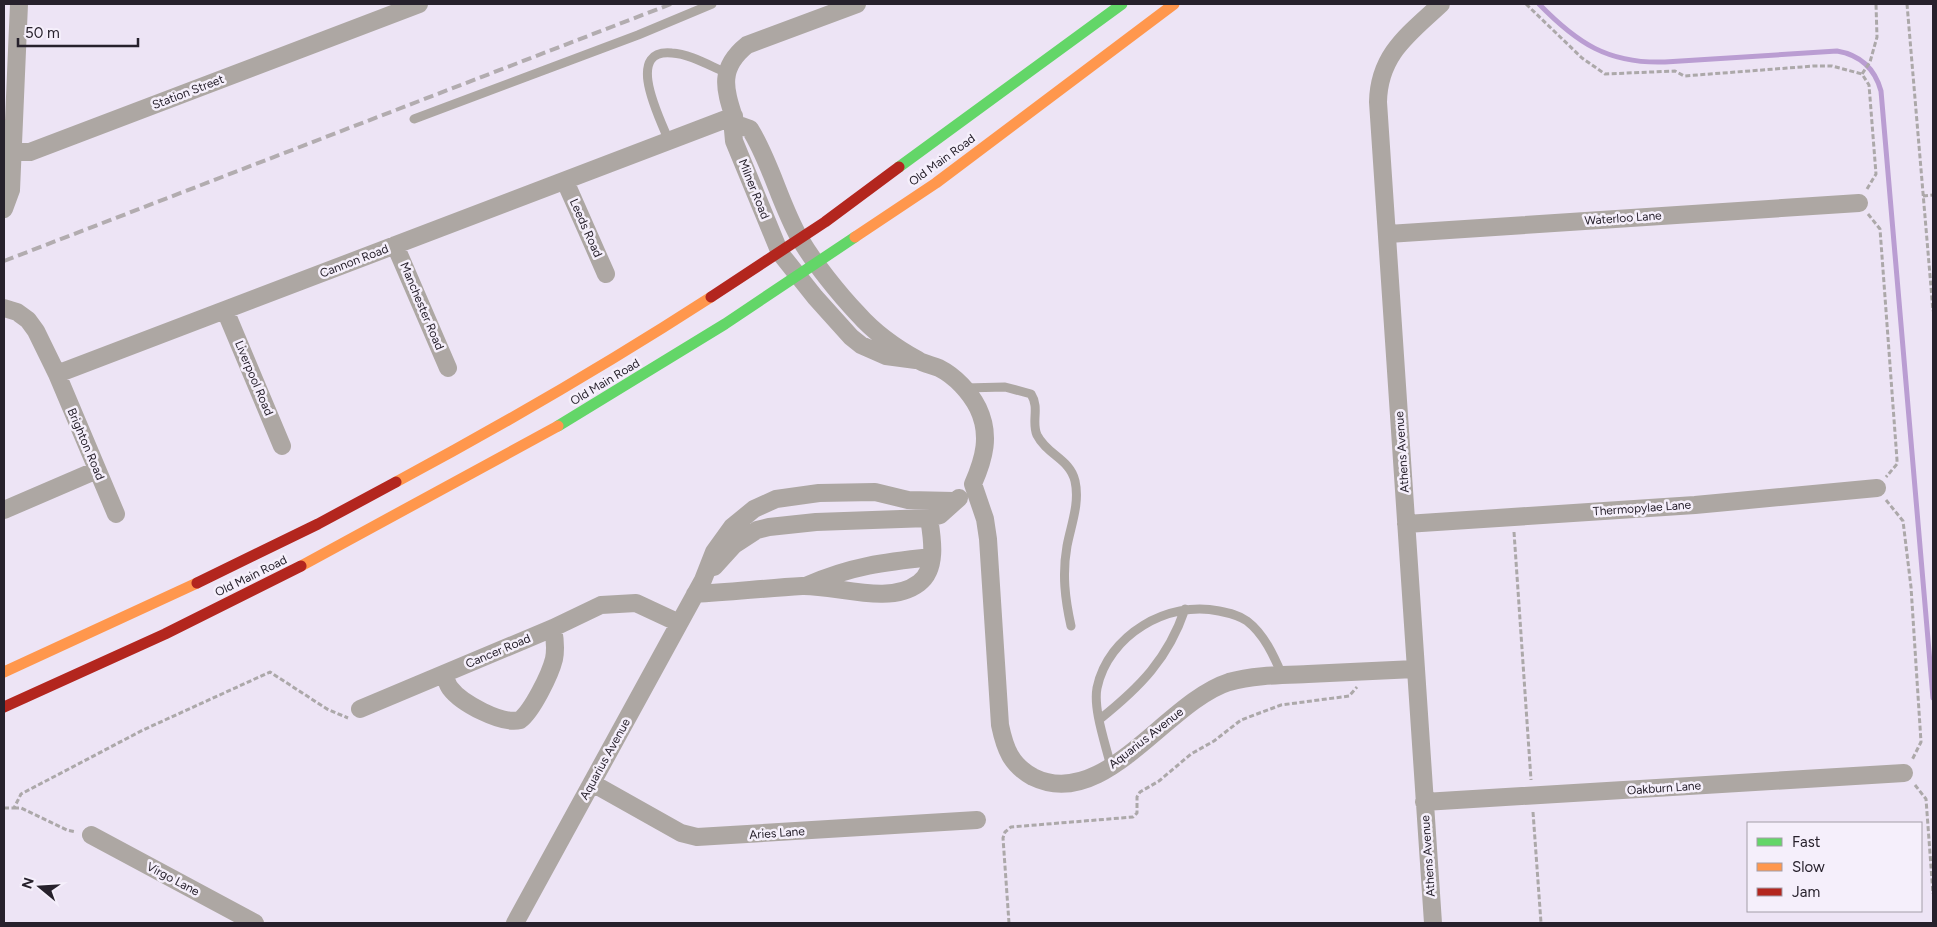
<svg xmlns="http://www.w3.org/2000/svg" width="1937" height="927" viewBox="0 0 1937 927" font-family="Figtree,sans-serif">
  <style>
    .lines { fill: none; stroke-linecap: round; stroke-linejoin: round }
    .stream { stroke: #ba9dd2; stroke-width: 5 }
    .path { stroke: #aca8a9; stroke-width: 3; stroke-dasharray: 5 2.5; stroke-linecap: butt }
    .lane { stroke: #ada7a3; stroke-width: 9 }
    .street { stroke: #ada7a3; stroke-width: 18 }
    .fast { stroke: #63d668; stroke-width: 11 }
    .slow { stroke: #ff974d; stroke-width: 11 }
    .jam { stroke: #b3261e; stroke-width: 11 }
    .rail { stroke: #b2acaf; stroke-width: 4; stroke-dasharray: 10 5; stroke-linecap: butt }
    .labels { text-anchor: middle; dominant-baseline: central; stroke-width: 5; stroke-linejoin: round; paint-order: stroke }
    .street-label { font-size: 12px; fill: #27212c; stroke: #f5effb }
  </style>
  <rect width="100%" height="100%" fill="#ede4f5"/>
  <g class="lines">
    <path class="stream" d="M1539,4c38,39 69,60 126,58l172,-11c23,4 38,18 44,40l52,607"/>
    <path class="path" d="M1526,4l56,54 23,16 70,-3 9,5 130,-10h18l30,8
      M1907,4l26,307
      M1867,189l9,-15 -7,-89 -7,-11 8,-12 7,-25 -1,-33
      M1923,196l10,-1
      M1868,214l12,15 17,231v4l-11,13
      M1886,500l17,21 8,66 10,155 -9,18
      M1514,532l17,248
      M1915,785l11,14 7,95
      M4,808h10l7,-14 122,-64 127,-58 57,37 21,9
      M14,808h7l46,22 9,2
      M1533,812l8,111
      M1009,923l-6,-85 2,-6 6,-5 122,-10 4,-4v-16l3,-5 19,-11 32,-27 23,-13 27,-21 40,-15 68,-9 8,-9"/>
    <path class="lane" d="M414,119l224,-84 74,-31
      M669,141c-8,-20 -46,-93 3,-88 18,1 38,13 55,20
      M965,388l40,-1 26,7c9,14 0,28 6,41 10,20 33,24 38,46 5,22 -4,44 -8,65 -5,28 -2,53 4,80
      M1100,719c40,-32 68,-60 85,-110
      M1111,767c-5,-22 -18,-57 -14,-79 11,-53 71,-88 122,-77 10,2 20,4 28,10 17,13 27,35 35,54"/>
    <path class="street" d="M857,4l-110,41c-31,25 -21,47 -11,79l-3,6 1,11 46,112 35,44 36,40 10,8 25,11 30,4
      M736,124l14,5c21,34 30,75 50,110 14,24 39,55 58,75 16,18 38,34 60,46 6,4 14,5 21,8 16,8 31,24 39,40 13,27 6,51 -5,76l12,35 3,20 12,186c5,24 11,40 33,52 71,35 133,-75 196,-95 24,-7 54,-7 79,-8 36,-2 71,-3 107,-5
      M13,151l17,1 389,-148
      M565,181l41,93
      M4,209l7,-19 8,-186
      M1388,234l471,-31
      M395,245l53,123
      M4,308l13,4 11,8 8,11 21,43 59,140
      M225,310l57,136
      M57,374l677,-258
      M4,510l93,-40
      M1406,524l289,-19 182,-17
      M714,567l20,-22 23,-15 12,-3 47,-5 113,-4 11,-3 19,-17
      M808,585c43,-19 77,-23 123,-28
      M695,594c36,-2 72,-6 107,-8 35,-1 87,20 117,-3 19,-14 13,-46 10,-65
      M444,674c2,4 3,10 6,14 11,15 52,37 70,32 12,-9 30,-45 34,-61 2,-10 1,-20 -1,-31
      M360,709l193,-81 48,-23 35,-2 43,20
      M592,783l89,50 16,4 280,-17
      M1424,802l480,-29
      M91,835l164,88
      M515,923l188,-343 11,-28 18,-25 22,-18 22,-10 43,-6 56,-1 33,8 46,1
      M1433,923l-55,-821c1,-48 31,-68 63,-98"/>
    <path class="fast" d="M899,167l223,-163
      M558,426l167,-102 130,-87"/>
    <path class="slow" d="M855,237l81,-54 238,-179
      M396,482c108,-58 213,-119 315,-185
      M301,566l257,-140
      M4,672l193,-89"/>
    <path class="jam" d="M711,297l114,-75 74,-55
      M197,583l121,-59 78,-42
      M4,707l161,-73 136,-68"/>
    <path class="rail" d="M4,261l667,-257"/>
  </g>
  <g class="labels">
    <g class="street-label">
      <text transform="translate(188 92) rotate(-21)">Station Street</text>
      <text transform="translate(942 160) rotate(-36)">Old Main Road</text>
      <text transform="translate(754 189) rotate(68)">Milner Road</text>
      <text transform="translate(1623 218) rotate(-4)">Waterloo Lane</text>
      <text transform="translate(586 228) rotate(66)">Leeds Road</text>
      <text transform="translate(354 261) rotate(-21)">Cannon Road</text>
      <text transform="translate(422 306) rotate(67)">Manchester Road</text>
      <text transform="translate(254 378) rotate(67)">Liverpool Road</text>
      <text transform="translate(605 382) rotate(-31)">Old Main Road</text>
      <text transform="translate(86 444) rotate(67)">Brighton Road</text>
      <text transform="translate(1402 452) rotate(-94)">Athens Avenue</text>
      <text transform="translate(1642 508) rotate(-4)">Thermopylae Lane</text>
      <text transform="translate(251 576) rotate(-26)">Old Main Road</text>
      <text transform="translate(498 651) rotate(-23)">Cancer Road</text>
      <text transform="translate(1146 738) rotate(-38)">Aquarius Avenue</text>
      <text transform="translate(605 759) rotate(-61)">Aquarius Avenue</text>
      <text transform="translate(1664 788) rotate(-4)">Oakburn Lane</text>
      <text transform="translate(777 833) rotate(-4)">Aries Lane</text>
      <text transform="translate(1428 856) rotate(-94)">Athens Avenue</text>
      <text transform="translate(173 879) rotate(28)">Virgo Lane</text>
    </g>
  </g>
  <rect width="1937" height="927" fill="none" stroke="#27212c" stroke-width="10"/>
  <rect x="1747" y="822" width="175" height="90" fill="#f5effb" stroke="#a39da8"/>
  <rect x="1757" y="838" width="25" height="8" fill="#63d668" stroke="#a39da8"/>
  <text x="1792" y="847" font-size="15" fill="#27212c">Fast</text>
  <rect x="1757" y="863" width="25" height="8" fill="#ff974d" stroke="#a39da8"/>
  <text x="1792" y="872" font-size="15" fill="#27212c">Slow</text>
  <rect x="1757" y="888" width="25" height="8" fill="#b3261e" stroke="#a39da8"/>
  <text x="1792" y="897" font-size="15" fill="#27212c">Jam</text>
  <g transform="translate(40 887) rotate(288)" stroke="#f5effb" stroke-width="4" paint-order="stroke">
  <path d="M0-4L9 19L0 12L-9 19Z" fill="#27212c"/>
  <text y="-8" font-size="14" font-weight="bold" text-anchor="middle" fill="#27212c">N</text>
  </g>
  <path d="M18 38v8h120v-8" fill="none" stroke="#27212c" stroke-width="2.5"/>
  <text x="25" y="38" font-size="15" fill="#27212c" stroke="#f5effb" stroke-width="4" paint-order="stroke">50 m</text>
</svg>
